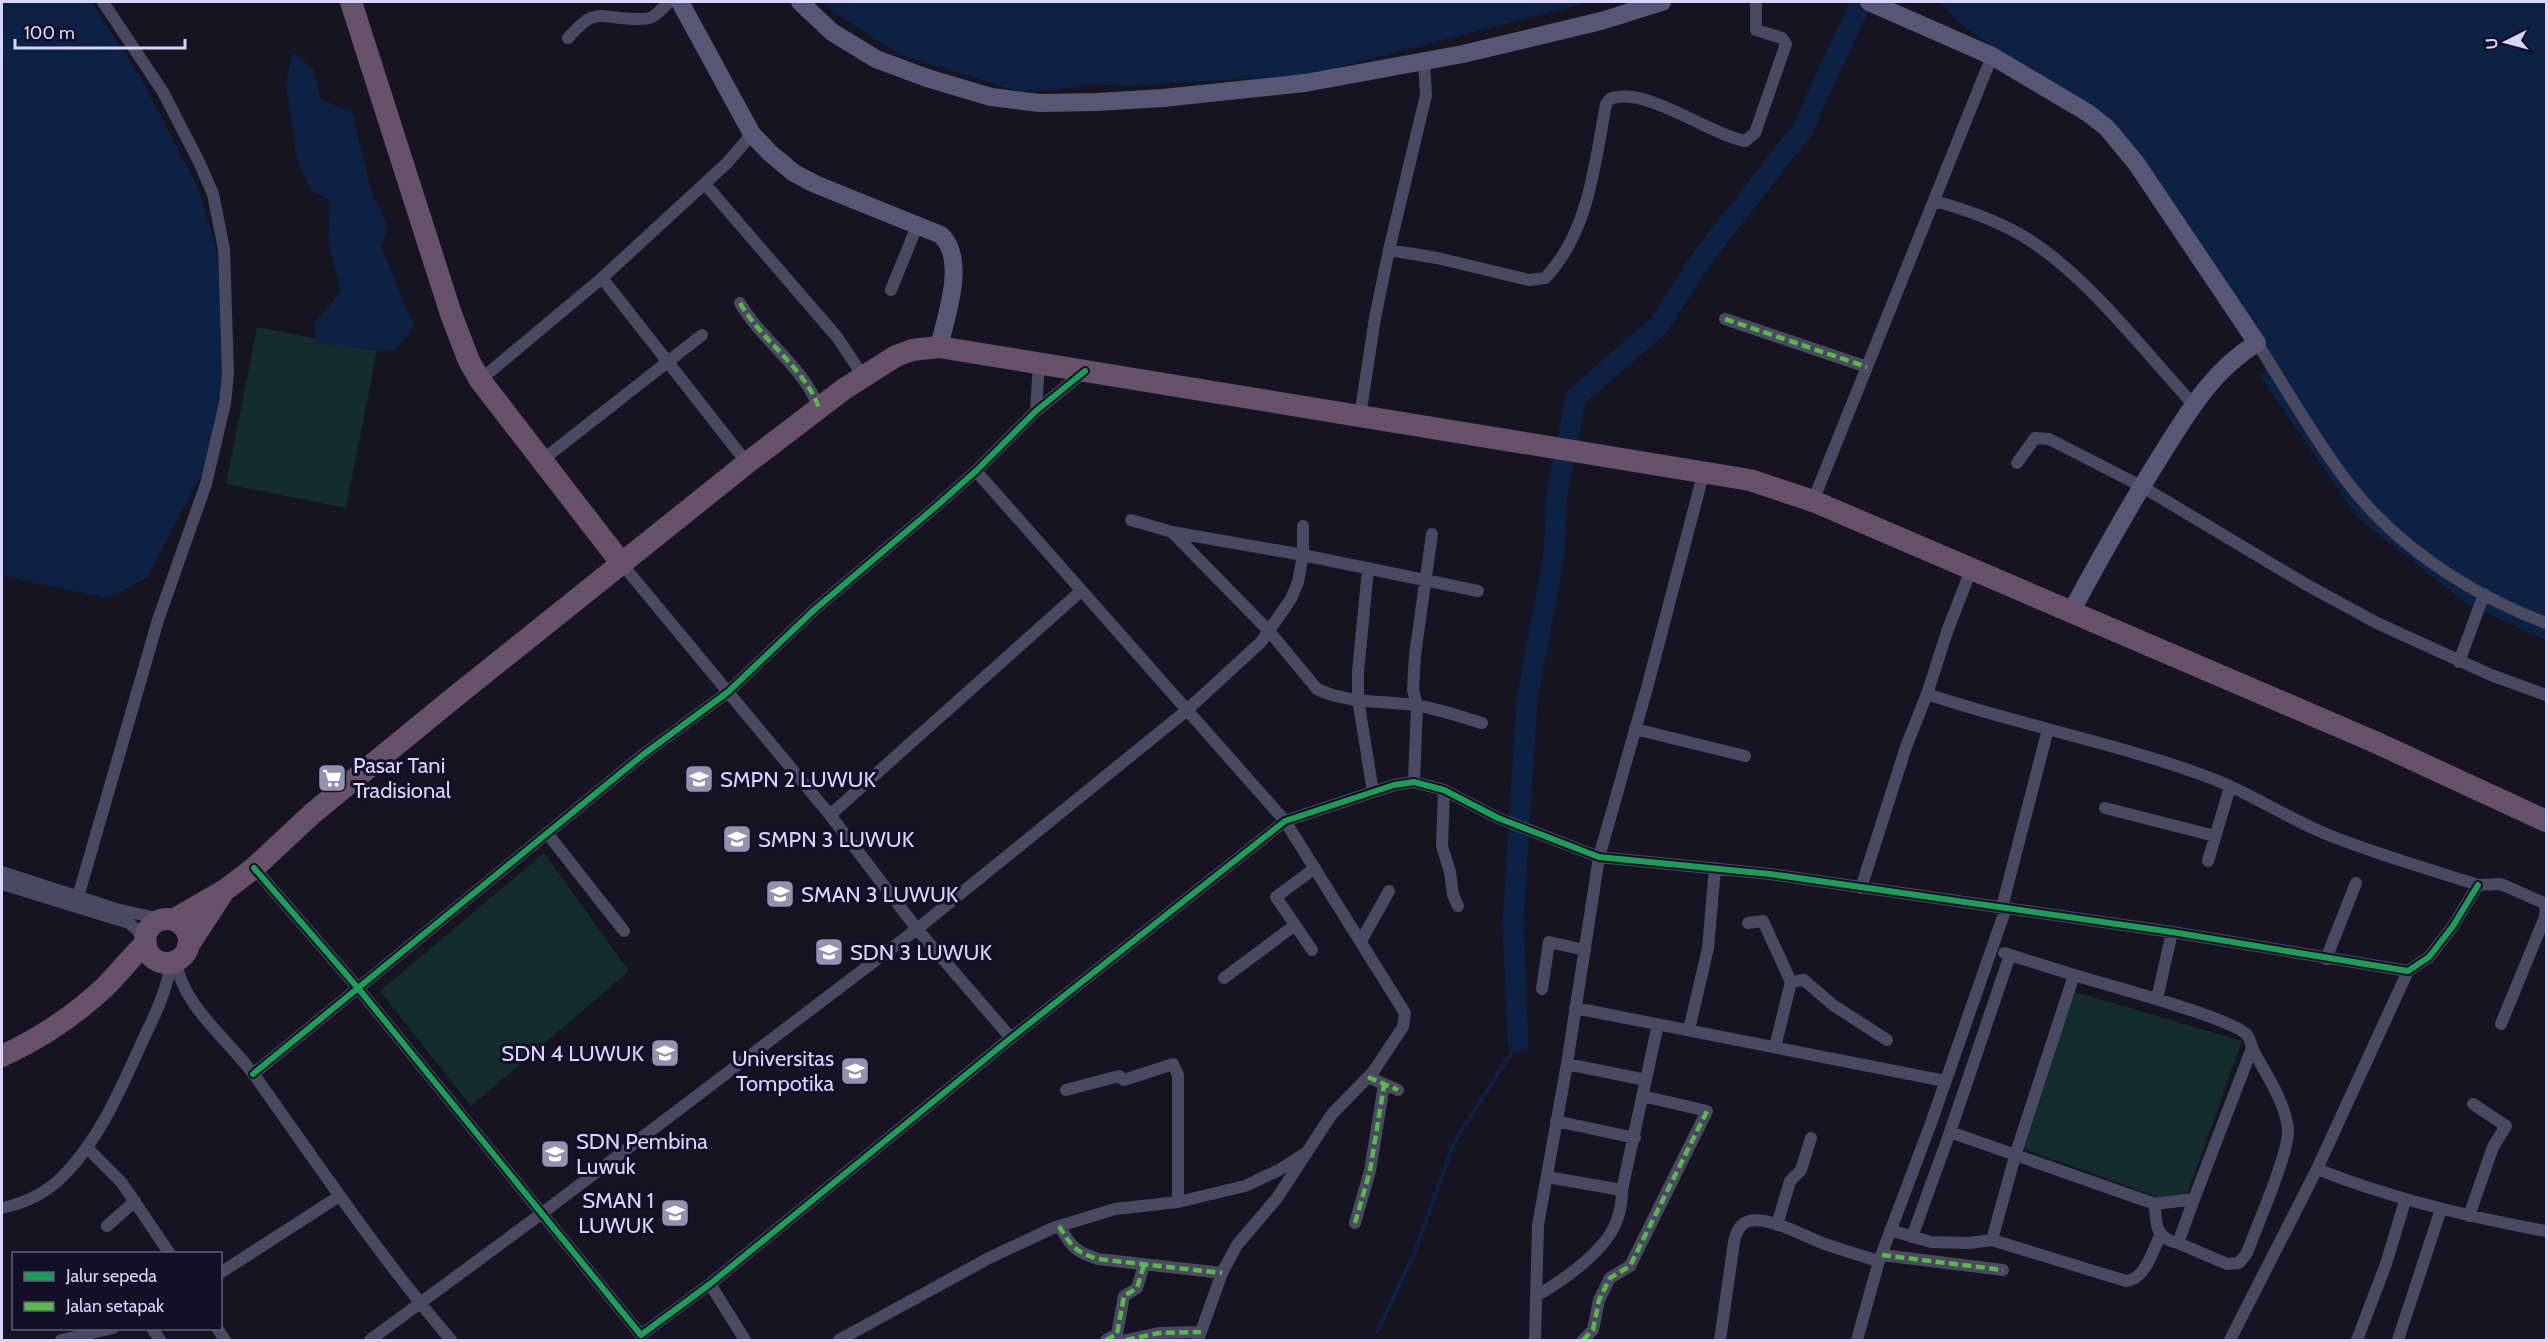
<svg xmlns="http://www.w3.org/2000/svg" width="2548" height="1342" viewBox="0 0 2548 1342" font-family="Cabin,sans-serif">
  <style>
    .green { fill: #132c2d }
    .water { fill: #0d2144 }
    .lines { fill: none; stroke-linecap: round; stroke-linejoin: round }
    .stream { stroke: #0d2144; stroke-width: 4 }
    .river { stroke: #0d2144; stroke-width: 21 }
    .street { stroke: #4a4962; stroke-width: 12 }
    .secondary { stroke: #575674; stroke-width: 18 }
    .highway { stroke: #67516a; stroke-width: 22 }
    .quiet { stroke: #58b947; stroke-width: 4.5; stroke-dasharray: 9 4.5; stroke-linecap: butt }
    .cycleway-casing { stroke: #130f26; stroke-width: 10 }
    .cycleway { stroke: #1a9f57; stroke-width: 6 }
    .labels { text-anchor: middle; dominant-baseline: central; stroke-width: 6; stroke-linejoin: round; paint-order: stroke }
    .poi-label { font-size: 22px; fill: #d9d4ff; stroke: #130f26; text-anchor: start }
  </style>
  <rect width="100%" height="100%" fill="#161421"/>
  <path class="green" d="M257,327l120,24 -31,157 -120,-24z
    M544,853l85,118 -158,135 -91,-115z
    M2075,992l167,49 -59,165 -159,-57z"/>
  <path class="water" d="M2,2h89l49,74 58,112 18,59 11,122 -16,87 -63,121 -40,21 -106,-22z
    M822,2h768l-282,73 -179,11 -40,-2 -31,6 -41,1 -116,-36 -65,-41z
    M1939,2h607v638l-79,-36 -109,-86 -98,-142 17,-10 -153,-231 -164,-111z
    M293,52l21,18 7,30 31,11 19,80 17,36 -7,20 33,79 -20,26 -78,-9 -2,-19 27,-33 -13,-49 2,-41 -19,-11 -14,-30 -11,-77z"/>
  <g class="lines">
    <path class="stream" d="M1377,1332l37,-78 40,-111 64,-101"/>
    <path class="river" d="M1518,1042l-5,-119 14,-223 27,-145 3,-61 19,-97 83,-72 43,-67 100,-128 59,-128"/>
    <path class="street" d="M568,38c28,-31 28,-21 65,-19 6,0 13,1 19,-2 6,-3 12,-11 17,-15
      M705,184l132,153 26,39
      M1934,201c31,8 61,19 89,35 63,38 120,114 170,168
      M1389,250l37,-155 -2,-34
      M602,278l145,185
      M891,290l26,-64
      M740,303c22,38 64,64 79,105
      M1725,319l142,48
      M2257,343c34,53 72,122 114,167 47,50 111,89 175,113
      M480,380l122,-102 125,-115 25,-29
      M1036,411l3,-48
      M1360,416l15,-98 14,-68 48,8 92,22 16,-2c44,-45 50,-116 61,-174l4,-5c35,-14 98,35 135,42l10,-8 31,-89 -4,-6 -26,-8v-28
      M541,461l161,-126
      M2017,463l18,-25 14,1 92,47 166,99 70,38 114,52 55,20
      M976,471l309,350 120,192 -2,14 -30,45 -41,42 -55,84 -40,47 -15,28 -24,67
      M1813,501l179,-445
      M1131,520l41,12 97,99 48,58c29,14 65,12 97,16 23,3 46,12 68,18
      M1172,532l131,23 175,36
      M622,564l208,251 87,114 94,109
      M1368,569l-10,103v27l15,93
      M2459,662l25,-68
      M1927,694c95,32 195,50 289,86 39,16 75,40 115,56 48,19 98,33 147,49l23,-1 45,20
      M1635,729l110,27
      M1414,782l3,-77 -4,-15 2,-35 17,-121
      M1444,790l-2,56 8,26 3,23 5,11
      M2105,808l110,28
      M830,815l251,-224
      M547,833l77,98
      M2208,861l22,-74
      M254,868l104,120 283,347 69,-51 301,-246 274,-217 109,-36 20,-3 30,8 54,28 101,39 171,17 402,58 236,39 21,-14 24,-31 25,-41
      M2,872l114,37 50,11
      M2,884l127,39 17,15
      M1861,888l45,-141 21,-53 21,-65 23,-59
      M78,897l80,-277 48,-136 19,-81 3,-29 -4,-125 -11,-55 -14,-32 -36,-70 -60,-90
      M2002,907l46,-178
      M1748,923l15,-2 28,61 -16,65
      M1361,941l28,-50
      M1312,950l-36,-53 39,-29
      M2004,953l70,22
      M2326,959l30,-76
      M176,961c6,45 53,79 79,115 64,90 125,181 196,264
      M1224,978l71,-53
      M1791,982l13,-2 29,25 54,35
      M1542,989l7,-47 36,8
      M2157,999l15,-67
      M1575,1008l370,73
      M2501,1024l44,-107 1,-13
      M1689,1030l19,-82 7,-80
      M1567,1064l79,16
      M253,1074l391,-320 84,-62 86,-82 119,-101 43,-38 60,-60 49,-40
      M1368,1077l30,13
      M1066,1090l53,-14 5,4 49,-16 5,11v127
      M1556,1121l79,17
      M1950,1132l60,-177
      M87,1148l35,35 48,71
      M2317,1169c75,30 151,48 229,62
      M1622,1190l36,-166
      M2155,1204c1,21 0,34 23,39l16,-44
      M2,1208c24,-5 46,-16 63,-34 36,-37 57,-88 78,-134 12,-25 24,-50 28,-77
      M2469,1216l24,-69 13,-21 -33,-22
      M1355,1223l15,-52 14,-86
      M1777,1225l13,-44 11,-11 10,-32
      M107,1226l28,-25
      M1059,1226c13,21 16,26 39,33l124,14
      M1890,1230l41,12 38,1 23,-3 134,41c19,-1 27,-31 34,-45
      M1912,1237l38,-105 205,72 39,-5 58,-151c-1,-4 -2,-10 -5,-13 -14,-17 -144,-51 -173,-60l-59,181 -23,84
      M2178,1243l49,21 12,-1 8,-10c9,-25 43,-102 41,-124 -3,-28 -23,-56 -36,-81
      M1882,1255l121,15
      M220,1273l118,-76
      M710,1284l35,56
      M1536,1296c28,-16 73,-47 82,-79 3,-9 4,-18 4,-27l-75,-13
      M152,1328l8,12
      M217,1328l8,12
      M61,1340l52,-12
      M370,1340l171,-126 376,-285 269,-218 75,-69 30,-43 7,-17 5,-27v-29
      M839,1340l150,-82 64,-30 62,-19 63,-7 67,-16 34,-16 25,-16
      M1106,1340l11,-6 7,-38 13,-8 7,-23
      M1126,1340l33,-7 42,-1
      M1535,1340l3,-115 29,-161 32,-207 48,-169 57,-217
      M1583,1340l10,-10 6,-30 11,-22 20,-12 77,-155 -65,-15
      M1720,1340l14,-98c2,-9 5,-18 15,-21 20,-5 57,16 76,23 18,6 36,12 54,17
      M1857,1340l22,-79 51,-135 76,-218
      M2230,1340l87,-171 91,-198
      M2357,1340l29,-76 19,-63
      M2398,1340l43,-131"/>
    <path class="secondary" d="M680,2l72,132 18,19 24,20 21,11 126,51c26,25 5,81 -2,112
      M800,2l32,30 44,27 51,19 64,19 48,6 58,-1 66,-4 142,-15 158,-29 138,-33 61,-19
      M1869,2l123,54 96,57 19,15 29,35 121,180c-45,27 -70,71 -97,114 -32,51 -61,103 -89,155"/>
    <path class="highway" d="M351,2l100,312 18,47 11,19 142,184
      M145 941a22 22 0 1 1 44 0a22 22 0 1 1-44 0Z
      M173,920l52,-30 29,-22 59,-55 138,-113 296,-237 97,-74 52,-33 16,-6 27,-3 811,133 63,21 562,241 171,79
      M188,946l34,-52
      M2,1056c37,-17 73,-41 103,-69 14,-14 26,-30 41,-44"/>
    <path class="quiet" d="M740,303c22,38 64,64 79,105
      M1725,319l142,48
      M1368,1077l30,13
      M1355,1223l15,-52 14,-86
      M1059,1226c13,21 16,26 39,33l124,14
      M1882,1255l121,15
      M1106,1340l11,-6 7,-38 13,-8 7,-23
      M1126,1340l33,-7 42,-1
      M1583,1340l10,-10 6,-30 11,-22 20,-12 77,-155"/>
    <g class="cycleway-casing">
      <path id="cycleway" d="M254,868l104,120 283,347 69,-51 301,-246 274,-217 109,-36 20,-3 30,8 54,28 101,39 171,17 402,58 236,39 21,-14 24,-31 25,-41
        M253,1074l391,-320 84,-62 86,-82 119,-101 43,-38 60,-60 49,-40"/>
    </g>
    <use href="#cycleway" class="cycleway"/>
  </g>
  <defs>
    <g id="supermarket-square" transform="scale(1.5)"><rect x="-9" y="-9" width="18" height="18" rx="4" fill="#9591b1" stroke="#130f26"/><path d="M-6-5.5h2.5l.6 2H6L4.5 2H-2.5L-4.4-4H-6ZM-1.5 3.2a1.3 1.3 0 1 0 .1 0ZM3 3.2a1.3 1.3 0 1 0 .1 0Z" fill="#fff"/></g>
    <g id="school-square" transform="scale(1.5)"><rect x="-9" y="-9" width="18" height="18" rx="4" fill="#9591b1" stroke="#130f26"/><path d="M0-5L7-2L0 1L-7-2ZM-4 1L0 2.5L4 1V4Q0 6-4 4Z" fill="#fff"/></g>
  </defs>
  <g fill-rule="evenodd">
    <use href="#supermarket-square" x="332" y="778"/>
    <use href="#school-square" x="699" y="779"/>
    <use href="#school-square" x="737" y="839"/>
    <use href="#school-square" x="780" y="894"/>
    <use href="#school-square" x="829" y="952"/>
    <use href="#school-square" x="665" y="1053"/>
    <use href="#school-square" x="855" y="1071"/>
    <use href="#school-square" x="555" y="1154"/>
    <use href="#school-square" x="675" y="1213"/>
  </g>
  <g class="labels">
    <g class="poi-label">
      <text x="353" y="765">Pasar Tani<tspan x="353" dy="25">Tradisional</tspan></text>
      <text x="720" y="779">SMPN 2 LUWUK</text>
      <text x="758" y="839">SMPN 3 LUWUK</text>
      <text x="801" y="894">SMAN 3 LUWUK</text>
      <text x="850" y="952">SDN 3 LUWUK</text>
      <text x="644" y="1053" text-anchor="end">SDN 4 LUWUK</text>
      <text x="834" y="1058" text-anchor="end">Universitas<tspan x="834" dy="25">Tompotika</tspan></text>
      <text x="576" y="1141">SDN Pembina<tspan x="576" dy="25">Luwuk</tspan></text>
      <text x="654" y="1200" text-anchor="end">SMAN 1<tspan x="654" dy="25">LUWUK</tspan></text>
    </g>
  </g>
  <rect width="2548" height="1342" fill="none" stroke="#d9d4ff" stroke-width="6"/>
  <rect x="12" y="1252" width="210" height="78" fill="#130f26" stroke="#625e7d" stroke-width="1.5"/>
  <rect x="24" y="1272" width="30" height="9" fill="#1a9f57" stroke="#625e7d" stroke-width="1.5"/>
  <text x="66" y="1282" font-size="18" fill="#d9d4ff">Jalur sepeda</text>
  <rect x="24" y="1302" width="30" height="9" fill="#58b947" stroke="#625e7d" stroke-width="1.5"/>
  <text x="66" y="1312" font-size="18" fill="#d9d4ff">Jalan setapak</text>
  <g transform="translate(2506 42) rotate(264)" stroke="#130f26" stroke-width="4.5" paint-order="stroke">
  <path d="M0-4.5L10 22L0 15L-10 22Z" fill="#d9d4ff"/>
  <text y="-9" font-size="16" font-weight="bold" text-anchor="middle" fill="#d9d4ff">U</text>
  </g>
  <path d="M15 39v9h170v-9" fill="none" stroke="#d9d4ff" stroke-width="3"/>
  <text x="24" y="39" font-size="18" fill="#d9d4ff" stroke="#130f26" stroke-width="4.5" paint-order="stroke">100 m</text>
</svg>
